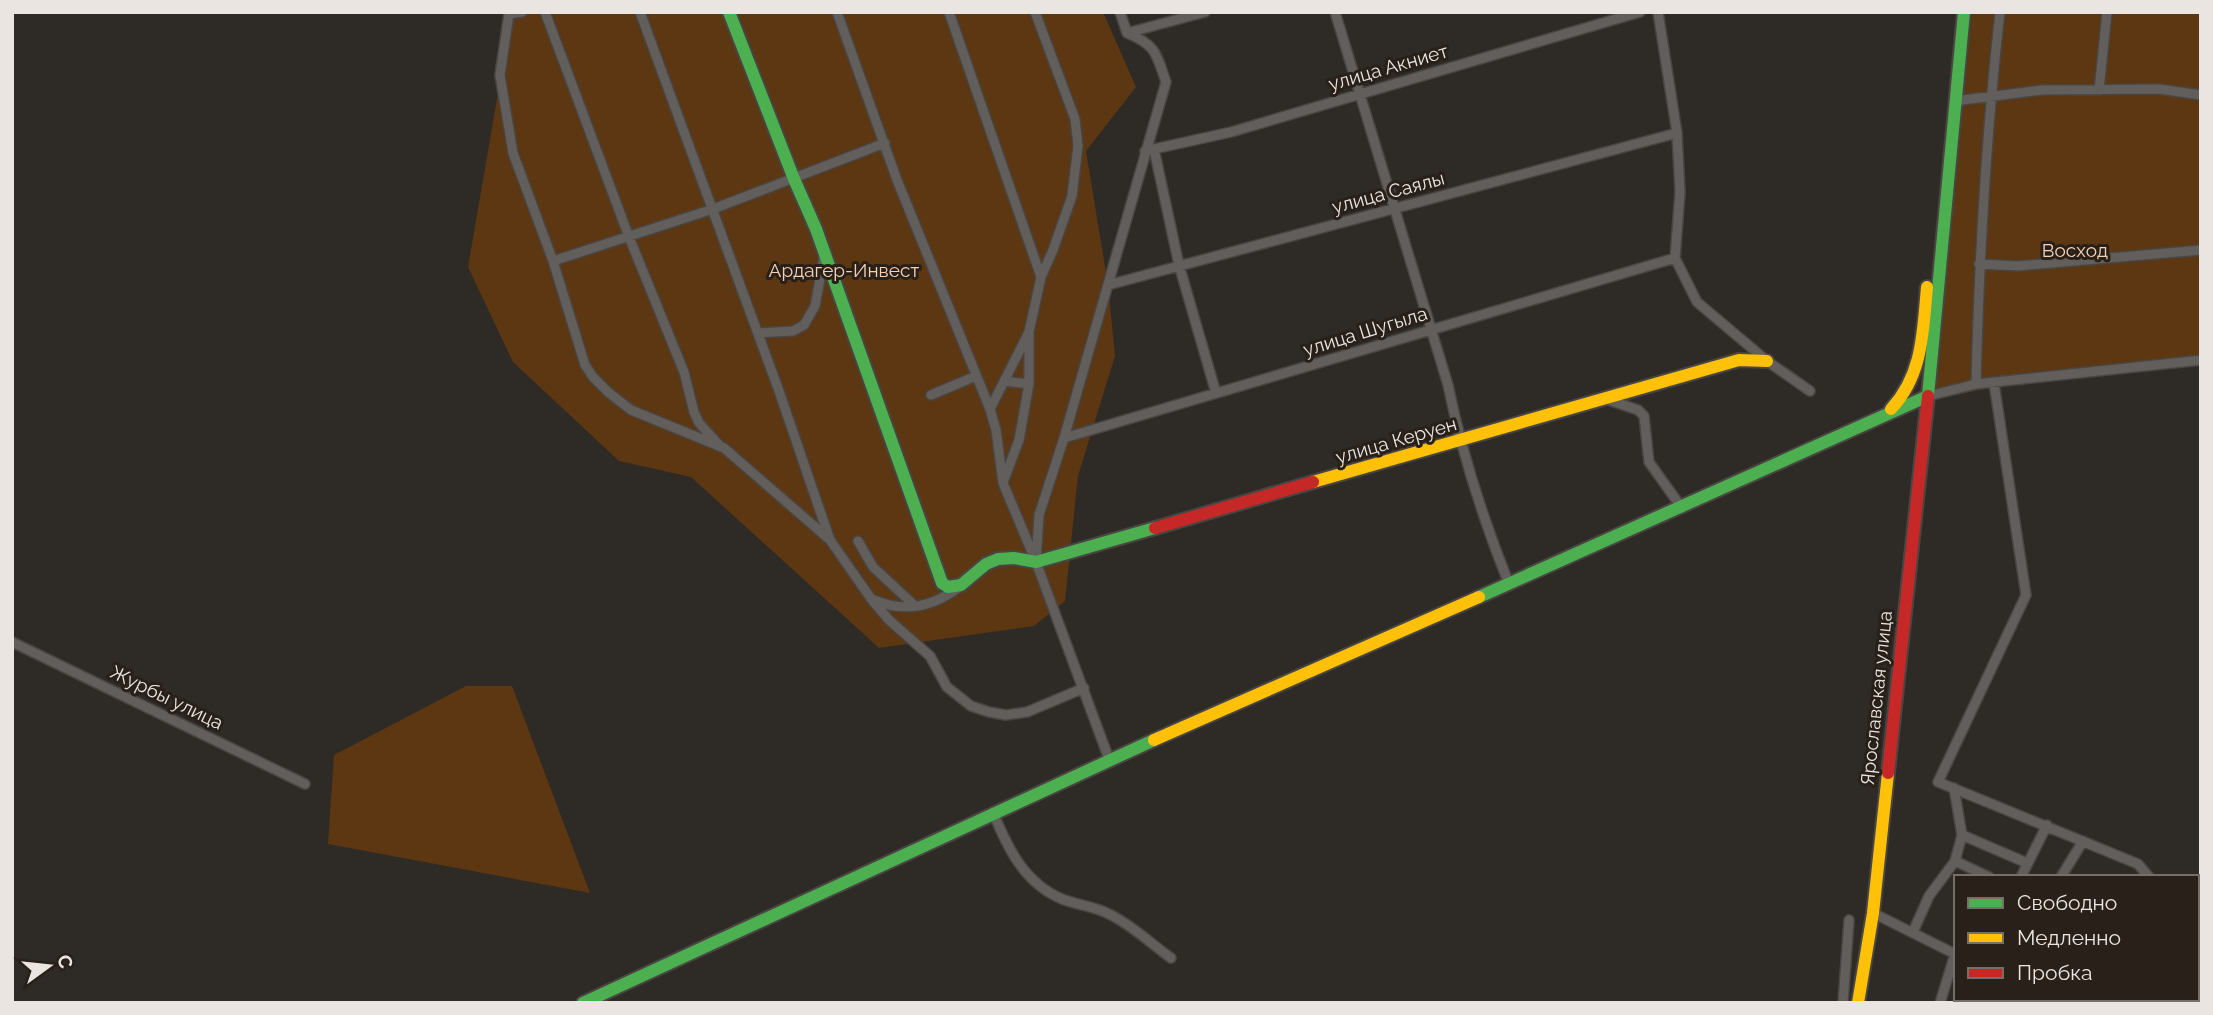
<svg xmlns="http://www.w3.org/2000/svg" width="2213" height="1015" viewBox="0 0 2213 1015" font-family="Raleway,sans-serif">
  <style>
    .green { fill: #5c3711 }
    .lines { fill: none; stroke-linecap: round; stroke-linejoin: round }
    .street-casing { stroke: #494542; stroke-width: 12 }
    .fast-casing { stroke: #494542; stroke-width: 16 }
    .slow-casing { stroke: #494542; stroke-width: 16 }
    .jam-casing { stroke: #494542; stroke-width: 16 }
    .street { stroke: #615e5b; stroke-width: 9 }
    .fast { stroke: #4caf50; stroke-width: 12 }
    .slow { stroke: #ffc107; stroke-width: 12 }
    .jam { stroke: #c62828; stroke-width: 12 }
    .labels { text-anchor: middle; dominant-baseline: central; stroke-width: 6; stroke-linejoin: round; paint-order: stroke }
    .street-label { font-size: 19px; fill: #ebe5e1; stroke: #282019 }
    .park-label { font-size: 19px; fill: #f6d0b2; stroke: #282019 }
  </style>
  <rect width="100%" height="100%" fill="#2e2a26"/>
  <path class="green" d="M512,12h591l33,75 -50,64 22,134 7,71 -37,120 -13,125 -31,25 -155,22 -188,-171 -72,-16 -106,-99 -45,-95z
    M1972,12h229v352l-199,21 -69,15z
    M466,686h46l78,207 -262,-49 6,-89z"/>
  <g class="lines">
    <g class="street-casing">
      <path id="street" d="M522,12l-13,2 -9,61 13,78 40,108 32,104 8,12 15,15 23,18 93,38 105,91
        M545,12l84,225 55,135 10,40 5,11 21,23
        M640,12l139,379 51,149 42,60 17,20 41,36 17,31 24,19 18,6 17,3 21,-3 57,-24
        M837,12l60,168 93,229 6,21 7,53 31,74
        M949,12l92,265
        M1335,12l113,373c14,69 35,134 61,199
        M1658,12l19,121 3,59 -5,66 22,44 70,59 43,30
        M1127,33l78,-21
        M2099,90l8,-78
        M1955,101l87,-11 117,-1 42,6
        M1154,149l25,116 37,128
        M1145,151l86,-19 409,-120
        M553,261l160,-52 172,-66
        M1979,264l39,2 183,-16
        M1108,285l569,-152
        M758,333l35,-2 11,-6 11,-19 9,-49
        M1994,383l32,212 -88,187 200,82 11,13
        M1029,384v-50
        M1976,384c3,-124 10,-248 24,-372
        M931,395l45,-19
        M1928,396l48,-12 225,-24
        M1606,399l32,11 6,6 5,46 33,46
        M990,409l39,-77 12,-55 12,-27 19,-54 6,-50 -3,-27 -40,-107
        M1064,438l611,-180
        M1004,480l15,-40 10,-56 -25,-3
        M858,541l15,26 41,38
        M874,600c31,13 58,7 84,-12
        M12,642l293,142
        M1109,759l-73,-197 3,-47 25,-77 102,-356c-10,-29 -10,-37 -39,-49l-7,-21
        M1954,788l8,47 -7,26 34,16
        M993,812c14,35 31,71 69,87 15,6 32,7 47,15 23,11 41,29 62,44
        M1962,835l65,28
        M2021,877l26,-52
        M2061,877l22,-36
        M2197,906l4,2
        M1873,913l82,41 -15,49
        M2197,931l4,-3
        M1913,932l16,-36 26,-35
        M2197,973l4,2
        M2029,999l8,4
        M2167,999l7,4
        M1843,1003l6,-83
        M2050,1003l2,-4"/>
    </g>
    <g class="fast-casing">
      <path id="fast" d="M729,12l65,167 22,50 126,354 6,4 13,-2 25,-21 12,-5 16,-1 22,4 119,-34
        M1479,597l449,-201 36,-384
        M583,1003l571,-263"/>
    </g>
    <g class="slow-casing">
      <path id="slow" d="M1891,409c32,-34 32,-78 36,-122
        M1313,482l426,-122 28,1
        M1154,740l325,-143
        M1858,1003l15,-90 15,-140"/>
    </g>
    <g class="jam-casing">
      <path id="jam" d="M1155,528l158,-46
        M1888,773l40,-377"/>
    </g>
    <use href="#street" class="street"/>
    <use href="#fast" class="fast"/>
    <use href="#slow" class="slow"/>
    <use href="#jam" class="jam"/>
  </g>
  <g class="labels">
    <g class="street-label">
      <text transform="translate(1388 67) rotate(-16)">улица Акниет</text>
      <text transform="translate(1388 192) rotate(-15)">улица Саялы</text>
      <text transform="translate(1365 331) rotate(-17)">улица Шугыла</text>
      <text transform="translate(1396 440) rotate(-16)">улица Керуен</text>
      <text transform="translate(167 697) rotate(26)">Журбы улица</text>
      <text transform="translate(1876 698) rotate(-84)">Ярославская улица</text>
    </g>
    <g class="park-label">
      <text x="2075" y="250">Восход</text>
      <text x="844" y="270">Ардагер-Инвест</text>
    </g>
  </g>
  <rect width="2213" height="1015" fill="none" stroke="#ebe5e1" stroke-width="28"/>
  <rect x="1954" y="875" width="245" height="126" fill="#282019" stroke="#766f69" stroke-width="2"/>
  <rect x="1968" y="898" width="35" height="10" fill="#4caf50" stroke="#766f69" stroke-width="2"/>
  <text x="2017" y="910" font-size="21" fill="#ebe5e1">Свободно</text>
  <rect x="1968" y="933" width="35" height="10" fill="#ffc107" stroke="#766f69" stroke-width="2"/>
  <text x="2017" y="945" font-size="21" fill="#ebe5e1">Медленно</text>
  <rect x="1968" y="968" width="35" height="10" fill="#c62828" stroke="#766f69" stroke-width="2"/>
  <text x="2017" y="980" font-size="21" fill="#ebe5e1">Пробка</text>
  <g transform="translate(49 966) rotate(75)" stroke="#282019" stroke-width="5" paint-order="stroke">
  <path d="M0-5L12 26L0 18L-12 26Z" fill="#ebe5e1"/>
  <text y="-10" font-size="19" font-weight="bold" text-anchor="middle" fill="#ebe5e1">С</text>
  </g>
</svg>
